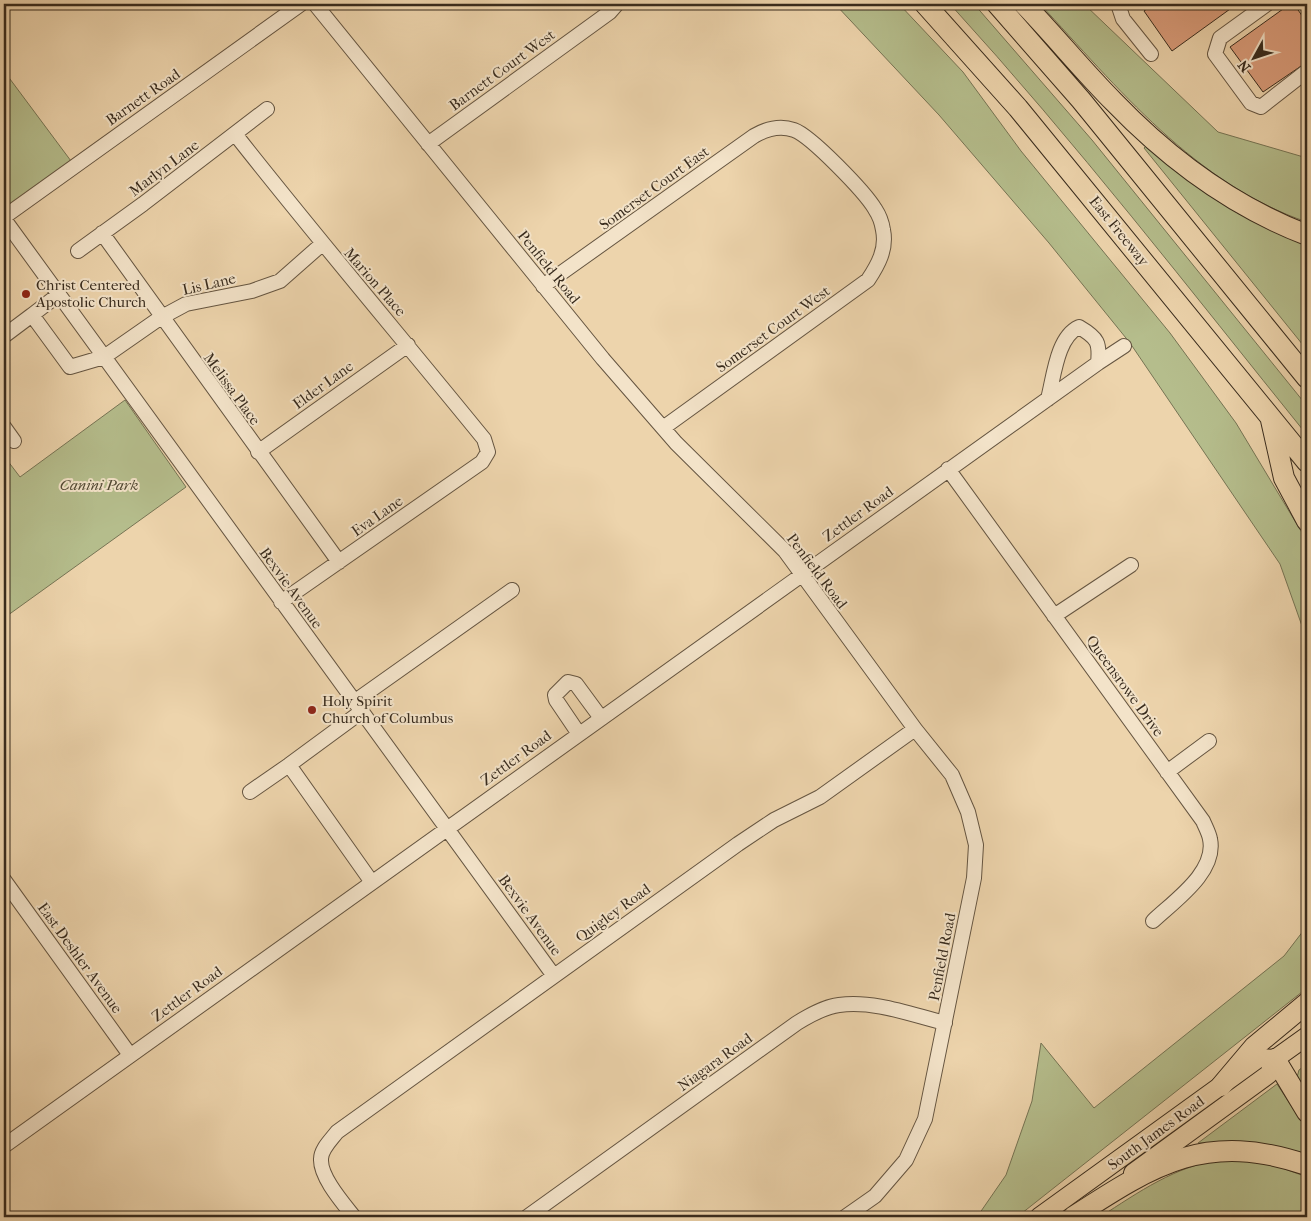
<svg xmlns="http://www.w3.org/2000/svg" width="1311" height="1221" viewBox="0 0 1311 1221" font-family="'IM FELL French Canon',serif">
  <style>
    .green { fill: #b5bd8c; stroke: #767454 }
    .building { fill: #da9c7a; stroke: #382b1d }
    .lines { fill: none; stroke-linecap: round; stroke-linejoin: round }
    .minor-casing { stroke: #655541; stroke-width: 16 }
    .major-casing { stroke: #382b1d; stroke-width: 20 }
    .highway-casing { stroke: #382b1d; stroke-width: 22 }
    .minor { stroke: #f3e3c9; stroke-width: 14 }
    .major { stroke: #edd4ac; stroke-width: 18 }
    .highway { stroke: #edd4ac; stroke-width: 20 }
    .poi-dot { fill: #8f2418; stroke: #f3e3c9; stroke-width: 2 }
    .labels { text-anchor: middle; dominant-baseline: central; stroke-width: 4; stroke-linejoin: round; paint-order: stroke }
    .street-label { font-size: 15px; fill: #382b1d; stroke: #f3e3c9 }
    .poi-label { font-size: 15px; fill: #382b1d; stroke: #f3e3c9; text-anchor: start }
    .park-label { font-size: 15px; font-style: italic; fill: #514833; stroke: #f3e3c9 }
  </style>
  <rect width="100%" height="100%" fill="#edd4ac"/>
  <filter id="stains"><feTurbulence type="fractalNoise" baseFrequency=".004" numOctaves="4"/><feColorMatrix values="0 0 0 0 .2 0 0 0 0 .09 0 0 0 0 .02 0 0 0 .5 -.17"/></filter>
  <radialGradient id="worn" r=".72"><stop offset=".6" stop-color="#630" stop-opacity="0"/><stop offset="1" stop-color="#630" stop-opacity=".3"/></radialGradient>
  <path class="green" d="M835,4h64l64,68 58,79 149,182 66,90 71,118v99l-27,-76 -150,-221 -81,-100 -110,-128z
    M950,4h24l118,136 215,266v29c-117,-145 -231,-293 -357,-431z
    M1040,4h44l134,128 89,26v64c-111,-37 -191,-136 -267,-218z
    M4,71l67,90 -58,43 -9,1z
    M1147,145l72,56 20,13 68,30v106l-163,-202z
    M125,400l61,87 -182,131v-162l16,21z
    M1307,926v62l-290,229h-40l29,-42 26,-74 9,-58 53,65 190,-152z
    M1307,1064v36l-11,-19 3,-11z
    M1277,1084l30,46v27c-38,-15 -69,-16 -109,-14z
    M1223,1159l45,4 39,14v40h-207c39,-25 75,-51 123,-58z"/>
  <path class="building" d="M1154,4h83l-65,47 -28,-40z
    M1290,4h4l13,19v39l-44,30 -33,-45z"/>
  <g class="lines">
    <g class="minor-casing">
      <path id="minor" d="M315,4l288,355 73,84 109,108 130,178 37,46 16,37 8,33 -2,33 -49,241 -19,41 -31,36 -30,21
        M1118,4l5,15 28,35
        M1267,4l-47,34 -5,16 36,49 10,4 46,-36
        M235,134c81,103 166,203 249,305l4,13 -6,10 -201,140
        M428,144l182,-132 7,-8
        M4,217l297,-213
        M4,219l550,757
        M102,233l237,329
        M78,251l65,-47 124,-95
        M543,286l211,-150c12,-7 26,-11 40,-6 17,6 71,62 81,79 4,6 7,14 8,21 4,19 -5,35 -15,50l-205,148
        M32,315l26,-20
        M4,336l28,-21 38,52 34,-10 56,-39 26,-14 66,-13 28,-10 42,-37
        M1098,363l26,-17
        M4,427l10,14
        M258,452l150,-107
        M948,469l255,352c2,5 6,12 7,18 7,33 -36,62 -57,82
        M1054,616l77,-51
        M354,702l158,-112
        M361,712l-72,53 82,116
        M579,734l-23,-34 -1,-5 13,-13 8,2 25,34
        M1167,772l42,-31
        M250,792l39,-27
        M4,880l126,175
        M4,1146l1094,-783c2,-20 0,-25 -19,-36 -22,10 -25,49 -31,72
        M354,1217c-11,-14 -34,-40 -33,-58 0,-10 10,-19 16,-27l401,-288 36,-24 46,-23 95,-68
        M527,1217l270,-194c13,-8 27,-16 42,-18 35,-5 73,10 106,18"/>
    </g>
    <g class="major-casing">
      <path id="major" d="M1133,1173l136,-99 6,-15 32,-23
        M1039,1217l220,-159 16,1"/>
    </g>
    <g class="highway-casing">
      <path id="highway" d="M925,4l93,104 289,354
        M997,4l84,96 226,278
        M1024,4c31,32 59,67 90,98 54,56 120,105 193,133
        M1271,420l13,58 23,43
        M1275,1059l32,53
        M1221,1086l33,-39 53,-44
        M1073,1217c83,-54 134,-86 234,-52"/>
    </g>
    <use href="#minor" class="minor"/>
    <use href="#major" class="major"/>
    <use href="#highway" class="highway"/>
  </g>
  <g class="poi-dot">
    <circle cx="26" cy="294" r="5"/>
    <circle cx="312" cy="710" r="5"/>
  </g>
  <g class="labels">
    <g class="street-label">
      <text transform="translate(502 70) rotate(-36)">Barnett Court West</text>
      <text transform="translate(143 97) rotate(-35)">Barnett Road</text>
      <text transform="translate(164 168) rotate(-37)">Marlyn Lane</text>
      <text transform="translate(654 188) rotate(-36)">Somerset Court East</text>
      <text transform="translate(1119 231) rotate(51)">East Freeway</text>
      <text transform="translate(549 267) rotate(51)">Penfield Road</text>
      <text transform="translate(375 282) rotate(49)">Marion Place</text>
      <text transform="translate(209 284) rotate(-13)">Lis Lane</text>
      <text transform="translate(773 329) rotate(-36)">Somerset Court West</text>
      <text transform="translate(323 385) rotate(-36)">Elder Lane</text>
      <text transform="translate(232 389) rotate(54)">Melissa Place</text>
      <text transform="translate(858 514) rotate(-36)">Zettler Road</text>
      <text transform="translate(377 516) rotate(-35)">Eva Lane</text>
      <text transform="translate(817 571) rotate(53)">Penfield Road</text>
      <text transform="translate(291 588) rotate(54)">Bexvie Avenue</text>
      <text transform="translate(1125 686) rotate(54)">Queensrowe Drive</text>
      <text transform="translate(516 758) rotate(-36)">Zettler Road</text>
      <text transform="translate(613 913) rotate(-36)">Quigley Road</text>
      <text transform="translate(530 915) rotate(54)">Bexvie Avenue</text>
      <text transform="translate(942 957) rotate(-79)">Penfield Road</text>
      <text transform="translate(80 958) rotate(54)">East Deshler Avenue</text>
      <text transform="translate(187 994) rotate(-36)">Zettler Road</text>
      <text transform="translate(715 1062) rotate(-36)">Niagara Road</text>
      <text transform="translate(1156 1133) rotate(-36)">South James Road</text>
    </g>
    <g class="poi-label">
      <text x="36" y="285">Christ Centered<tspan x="36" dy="17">Apostolic Church</tspan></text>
      <text x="322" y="701">Holy Spirit<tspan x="322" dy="17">Church of Columbus</tspan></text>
    </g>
    <g class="park-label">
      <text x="99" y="485">Canini Park</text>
    </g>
  </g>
  <rect width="1311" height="1221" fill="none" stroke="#edd4ac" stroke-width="20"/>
  <rect x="5" y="5" width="1301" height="1211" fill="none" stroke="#382b1d" stroke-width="2.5"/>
  <rect x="10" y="10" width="1291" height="1201" fill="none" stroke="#382b1d"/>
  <g transform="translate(1254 58) rotate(230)" stroke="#f3e3c9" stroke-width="4" paint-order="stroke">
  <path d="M0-4L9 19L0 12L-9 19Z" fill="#382b1d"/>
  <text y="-8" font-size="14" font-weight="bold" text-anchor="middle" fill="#382b1d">N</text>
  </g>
  <rect width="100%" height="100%" filter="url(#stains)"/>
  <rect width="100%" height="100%" fill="url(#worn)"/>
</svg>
